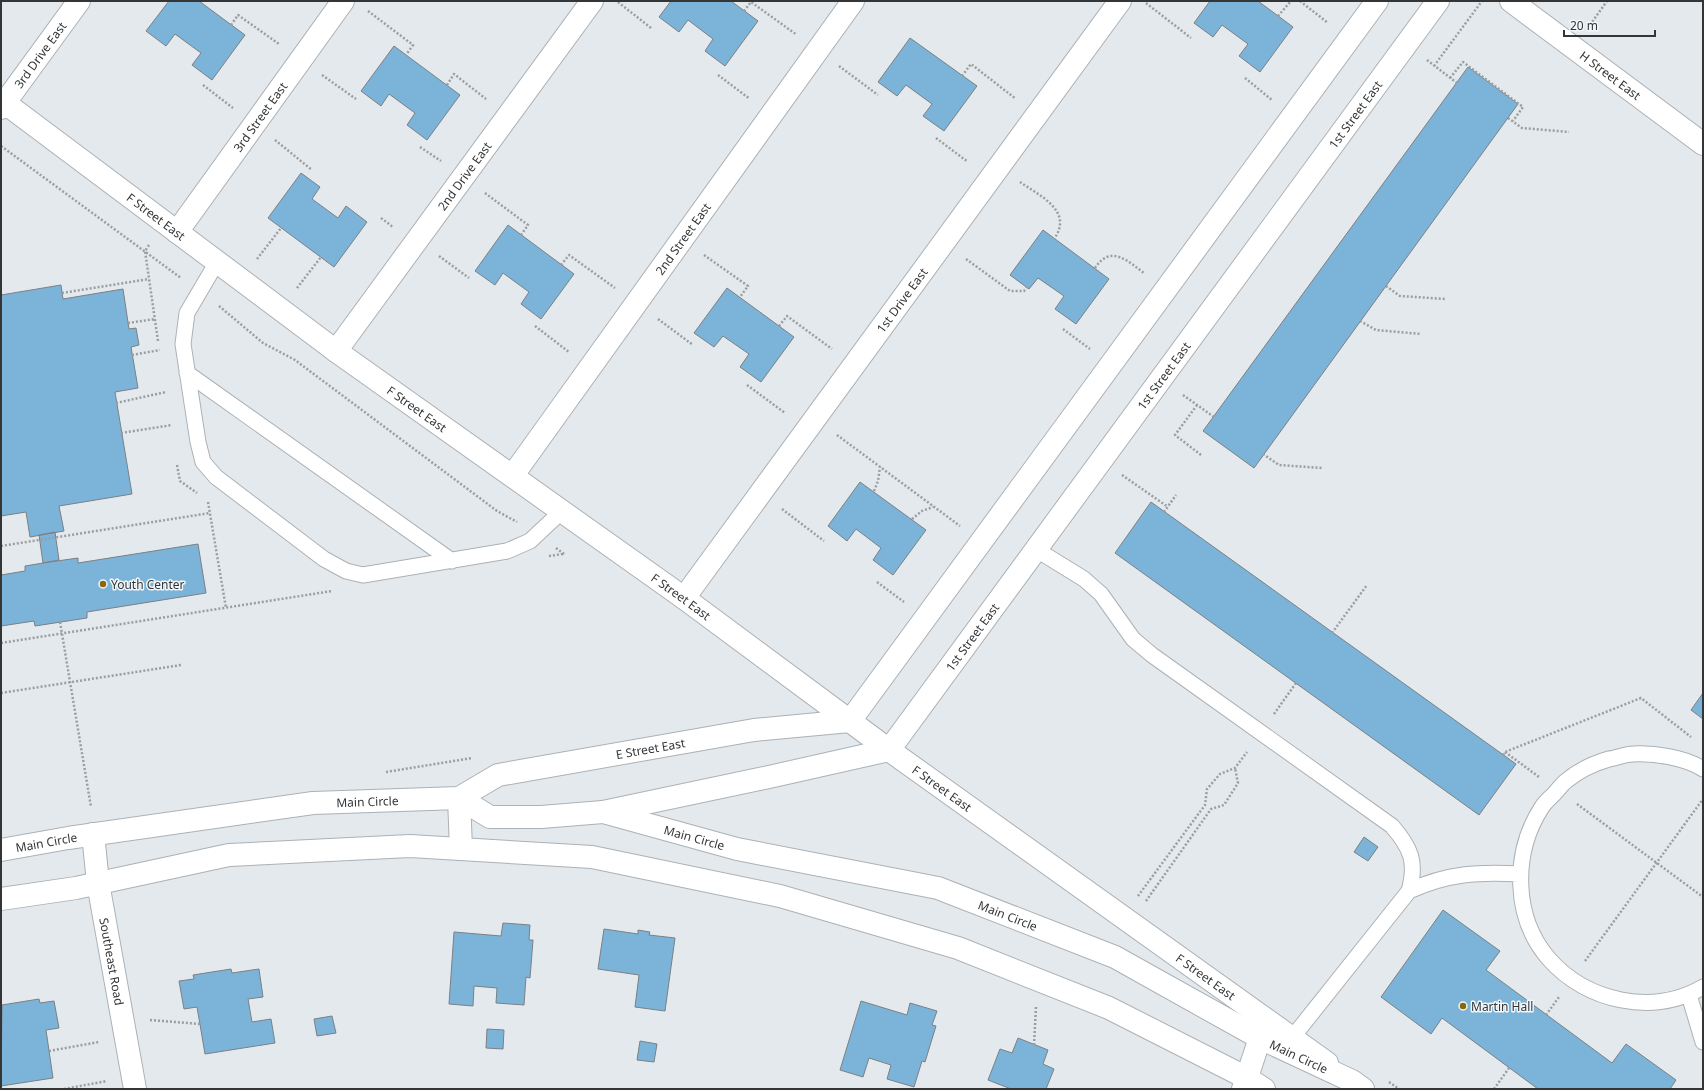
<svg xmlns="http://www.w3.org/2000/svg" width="1704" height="1090" viewBox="0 0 1704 1090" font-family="'Noto Sans',sans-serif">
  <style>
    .building { fill: #7cb4d9; stroke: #7b8083 }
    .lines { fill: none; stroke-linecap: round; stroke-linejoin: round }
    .service-casing { stroke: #acb1b5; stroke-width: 17 }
    .minor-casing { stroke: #acb1b5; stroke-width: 24 }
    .tertiary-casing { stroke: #acb1b5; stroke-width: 24 }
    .path { stroke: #9a9ea0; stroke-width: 2.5; stroke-dasharray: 2 2; stroke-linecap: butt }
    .service { stroke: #fff; stroke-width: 15 }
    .minor { stroke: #fff; stroke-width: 22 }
    .tertiary { stroke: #fff; stroke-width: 22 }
    .poi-dot { fill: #886905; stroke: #f1f6fa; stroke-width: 1.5 }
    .labels { text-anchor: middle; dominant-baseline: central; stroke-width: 3; stroke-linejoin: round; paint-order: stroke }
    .street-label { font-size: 12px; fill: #333536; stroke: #f1f6fa }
    .poi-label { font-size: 12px; fill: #333536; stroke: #f1f6fa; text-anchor: start }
  </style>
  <rect width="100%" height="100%" fill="#e4e9ed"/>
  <path class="building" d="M169,1h30l46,34 -33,45 -20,-15 9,-12 -26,-19 -9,12 -20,-15z
    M671,1h60l27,20 -33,45 -20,-15 8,-12 -25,-19 -9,12 -20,-15z
    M1210,1h48l35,26 -33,45 -21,-16 9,-12 -26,-19 -9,12 -19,-14z
    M910,38l67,48 -33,45 -21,-15 9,-12 -26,-19 -9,11 -19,-14z
    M394,46l66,49 -33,45 -20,-15 8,-12 -26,-19 -8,12 -20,-15z
    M1468,67l50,37 -264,364 -51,-37z
    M301,173l19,14 -8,12 26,19 8,-12 21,16 -33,45 -66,-49z
    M508,225l66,49 -33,45 -20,-15 8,-12 -26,-19 -8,12 -20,-14z
    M1043,230l66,49 -33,45 -21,-15 9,-13 -26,-18 -9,11 -19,-14z
    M61,285l2,14 60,-10 6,40 7,-1 3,17 -8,2 7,41 -23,4 17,102 -73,12 5,25 -34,6 -4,-25 -25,4v-221z
    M727,288l67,49 -33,45 -21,-15 9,-13 -26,-18 -9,11 -20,-14z
    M860,482l66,48 -33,45 -20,-15 8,-12 -25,-19 -9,12 -19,-15z
    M1151,502l365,262 -37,51 -364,-262z
    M55,532l4,28 -16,3 -4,-28z
    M198,544l8,49 -119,19v6l-52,8 -1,-5 -33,5v-51l24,-4v-5l18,-3 35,-5v5z
    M1703,693v26l-12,-9z
    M1364,837l14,10 -10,14 -14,-9z
    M1443,910l57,41 -14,19 126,93 14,-19 50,36 -6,9h-132l-96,-71 -11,16 -50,-37z
    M503,923l27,2 -1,15h4l-3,38 -4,-1 -2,28 -28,-2 1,-15 -23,-2 -1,20 -24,-2 5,-72 47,4z
    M604,929l34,5v-4l12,2 -1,3 26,3 -10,73 -30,-4 4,-32 -41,-6z
    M231,969l1,4 27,-4 4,28 -15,2 4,23 19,-3 4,24 -70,11 -8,-47 -13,2 -5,-28 15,-2 -1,-4z
    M39,999l1,4 14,-2 5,27 -13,2 7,48 -52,8 1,-81z
    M861,1001l46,14 3,-12 27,8 -5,14 4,1 -11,36 -3,-1 -8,26 -27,-8 4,-14 -22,-7 -6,19 -23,-7z
    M332,1016l4,17 -19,3 -3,-17z
    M487,1029l17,1 -1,19 -17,-1z
    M1018,1038l30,12 -5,14 11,5 -8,20h-35l-23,-9 12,-31 12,4z
    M640,1041l17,3 -3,18 -17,-2z"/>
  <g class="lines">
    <g class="service-casing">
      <path id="service" d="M217,262l-30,51 -4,31 15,98 5,20 13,15 108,82 22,12 17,4 144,-24 23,-10 32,-30
        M187,373l265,188
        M1037,550l47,29 17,15 32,45 19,16 240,171c19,22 25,36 17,65l-117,147
        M1703,769c-19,-12 -49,-16 -70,-15 -8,0 -16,4 -24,5 -14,4 -31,12 -43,22 -4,3 -8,9 -12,13 -4,4 -9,8 -12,13 -30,46 -29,111 7,152 38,43 104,57 154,28
        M1409,891c39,-18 69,-19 111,-17
        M1689,995l14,47"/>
    </g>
    <g class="minor-casing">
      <g id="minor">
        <path id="s1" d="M1511,1l192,143"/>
        <path id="s2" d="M1,100l335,251 348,247 205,152 438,313"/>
        <path id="s3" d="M1,108l78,-107"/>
        <path id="s4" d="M177,232l166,-231"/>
        <path id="s5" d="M336,351l256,-350"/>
        <path id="s6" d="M513,475l340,-474"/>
        <path id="s7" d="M684,598l436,-597"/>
        <path id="s8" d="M603,812l166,-35 120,-27 549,-749"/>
        <path id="s9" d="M93,834l5,49 37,206"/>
        <path id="s10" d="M461,849l-2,-51 39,-23 256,-45 96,-9 527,-720"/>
        <path d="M1243,1089l17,-51"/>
      </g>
    </g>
    <g class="tertiary-casing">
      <g id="tertiary">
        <path id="s11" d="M1,850l67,-12 245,-35 146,-5 31,19h51l62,-5 134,37 201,39 177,69 145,81 92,43 11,8"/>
        <path d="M1,899l75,-11 153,-33 181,-9 182,11 188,39 178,52 151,60 138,70 17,11"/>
      </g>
    </g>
    <path class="path" d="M1300,1l28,22
      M618,2l33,26
      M1146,3l45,35
      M368,11l45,34 -7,10
      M744,11l7,-9 46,33
      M1278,16l13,-15
      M231,25l7,-10 41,29
      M1590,25l17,-24
      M1427,60l30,23
      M839,66l39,29
      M1434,66l48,-65
      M322,75l34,24
      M718,75l32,24
      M962,76l9,-12 45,35
      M1245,78l27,22
      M1450,78l13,-16 60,45 -10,14
      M203,85l30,23
      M447,85l7,-11 32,25
      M1508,118l14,10 47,4
      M936,138l32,24
      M275,140l37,30
      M1,146l180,132
      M420,147l21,14
      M1020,182c20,14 54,29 34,57
      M485,193l43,32 -7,10
      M381,218l12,9
      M149,245l-4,6 13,90
      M704,255l44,31 -8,11
      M439,256l30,22
      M257,259l24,-31
      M966,259l44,32h14l3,-4
      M561,265l8,-10 46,33
      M1095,268c16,-24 33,-7 50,6
      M1386,286l14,10 46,3
      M297,288l24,-31
      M62,293l87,-14
      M219,306l44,37 32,17 202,151 20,11
      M658,319l35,26
      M1360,321l16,9 45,4
      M128,323l27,-4
      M535,326l34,26
      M779,326l8,-10 45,33
      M1063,329l27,20
      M132,355l28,-5
      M747,385l38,28
      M1183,395l31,22
      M116,403l50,-11
      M1197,405l-22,30 26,20
      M121,433l51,-8
      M837,435l123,91
      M1263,454l16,11 43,3
      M177,465l3,16 17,12
      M1122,475l46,32
      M874,491l4,-10 2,-14
      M208,502l18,106
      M782,509l42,32
      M1164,512l12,-17
      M912,519l10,-8 11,-4
      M1,546l209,-33
      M556,548l8,6
      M549,556l14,-2
      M877,582l27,20
      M60,622l31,185
      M1332,633l35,-48
      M1,643l331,-52
      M1,693l180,-28
      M1274,714l22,-31
      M1505,752l34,25
      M1503,755l2,-3 136,-54 50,39
      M386,772l86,-14
      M1577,804l126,93
      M1138,896l67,-91 2,-16 13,-15 15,-6 12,-16
      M1146,901l65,-92 13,-4 14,-22 -3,-15
      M1585,961l118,-162
      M1546,1015l13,-18
      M150,1020l50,4
      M1034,1045l2,-38
      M49,1051l50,-9
      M1389,1082l10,7
      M64,1089l43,-8
      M1494,1089l15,-21"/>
    <use href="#service" class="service"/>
    <use href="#minor" class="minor"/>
    <use href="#tertiary" class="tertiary"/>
  </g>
  <g class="poi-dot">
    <circle cx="103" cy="584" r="4"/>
    <circle cx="1463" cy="1006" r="4"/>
  </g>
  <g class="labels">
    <g class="street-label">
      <text stroke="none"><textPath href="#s3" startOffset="66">3rd Drive East</textPath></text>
      <text stroke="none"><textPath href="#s1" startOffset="124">H Street East</textPath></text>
      <text stroke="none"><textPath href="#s8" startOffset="1081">1st Street East</textPath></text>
      <text stroke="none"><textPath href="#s4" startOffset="142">3rd Street East</textPath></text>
      <text stroke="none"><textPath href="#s5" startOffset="217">2nd Drive East</textPath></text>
      <text stroke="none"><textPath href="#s2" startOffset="194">F Street East</textPath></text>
      <text stroke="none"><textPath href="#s6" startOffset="291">2nd Street East</textPath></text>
      <text stroke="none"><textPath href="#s7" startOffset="369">1st Drive East</textPath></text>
      <text stroke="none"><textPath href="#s8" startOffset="757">1st Street East</textPath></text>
      <text stroke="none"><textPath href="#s2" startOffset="518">F Street East</textPath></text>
      <text stroke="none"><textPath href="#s2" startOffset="842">F Street East</textPath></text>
      <text stroke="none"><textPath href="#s8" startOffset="433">1st Street East</textPath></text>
      <text stroke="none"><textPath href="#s10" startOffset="251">E Street East</textPath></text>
      <text stroke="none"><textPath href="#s2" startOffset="1166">F Street East</textPath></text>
      <text stroke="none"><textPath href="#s11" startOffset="370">Main Circle</textPath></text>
      <text stroke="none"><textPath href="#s11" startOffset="706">Main Circle</textPath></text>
      <text stroke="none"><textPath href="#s11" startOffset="46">Main Circle</textPath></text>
      <text stroke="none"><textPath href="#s11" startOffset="1030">Main Circle</textPath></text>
      <text stroke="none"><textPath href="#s9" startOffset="129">Southeast Road</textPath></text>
      <text stroke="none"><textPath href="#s2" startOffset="1490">F Street East</textPath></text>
      <text stroke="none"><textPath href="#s11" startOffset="1354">Main Circle</textPath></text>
    </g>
    <g class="poi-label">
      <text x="111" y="584">Youth Center</text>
      <text x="1471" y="1006">Martin Hall</text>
    </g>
  </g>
  <rect width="1704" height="1090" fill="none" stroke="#333536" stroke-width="4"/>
  <path d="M1564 30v6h91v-6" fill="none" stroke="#333536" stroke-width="2"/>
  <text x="1570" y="30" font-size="12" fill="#333536" stroke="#f1f6fa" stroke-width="3" paint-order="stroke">20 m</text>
</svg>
